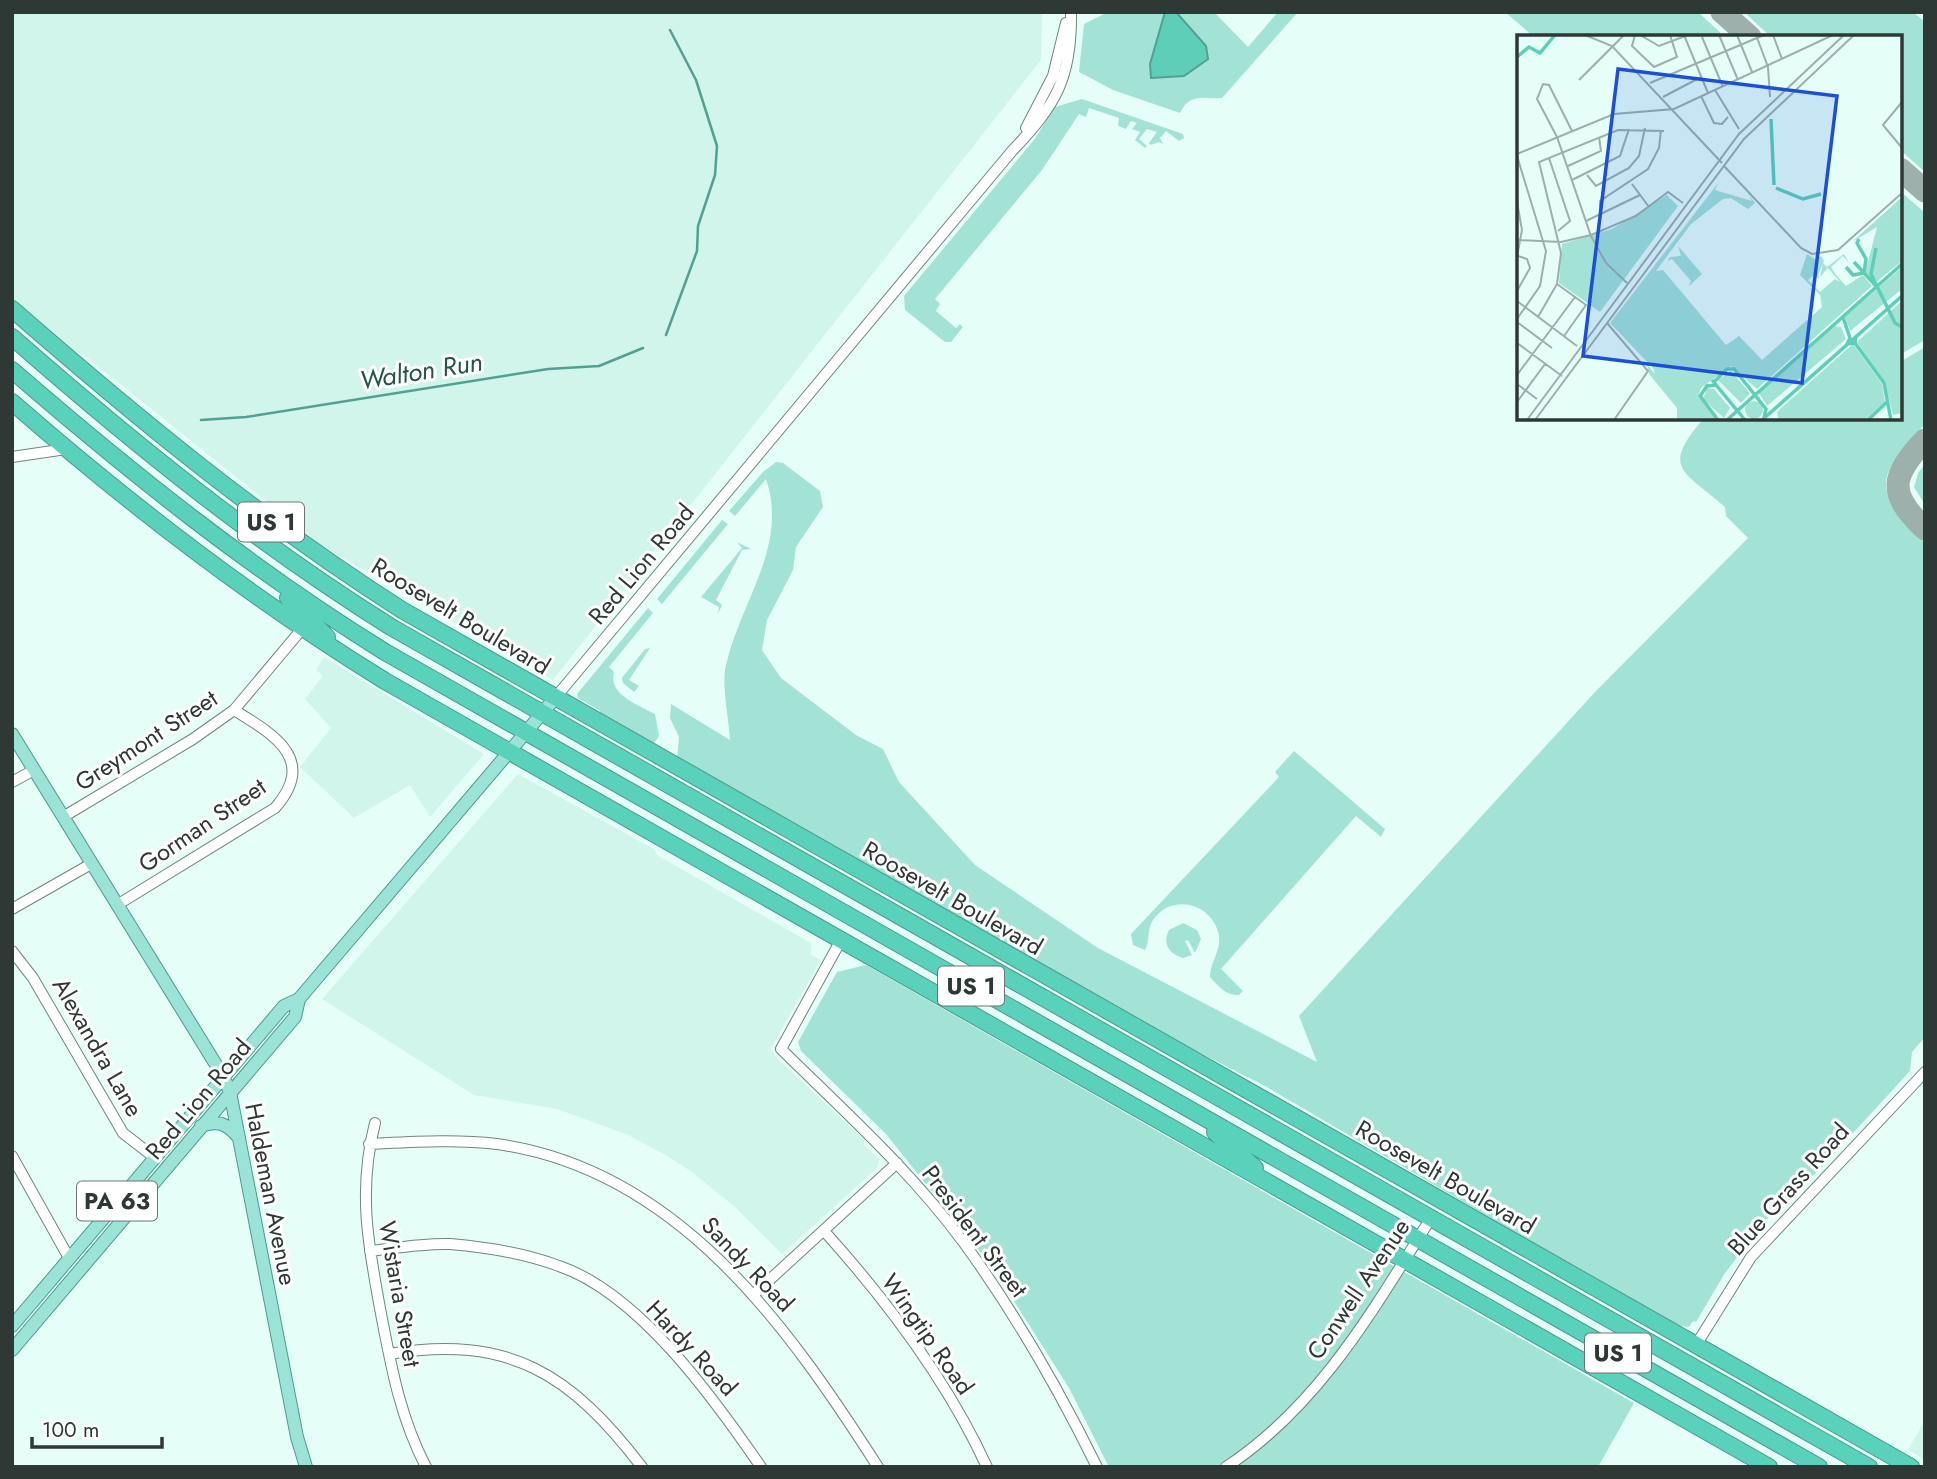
<svg xmlns="http://www.w3.org/2000/svg" width="1937" height="1479" viewBox="0 0 1937 1479" font-family="Jost,sans-serif">
  <style>
    .built { fill: #d1f4eb }
    .green { fill: #a2e3d5 }
    .water { fill: #5fceb9; stroke: #50a191; stroke-width: 2 }
    .lines { fill: none; stroke-linecap: round; stroke-linejoin: round }
    .stream { stroke: #50a191; stroke-width: 2.5 }
    .taxiway { stroke: #9db0ac; stroke-width: 23 }
    .minor-casing { stroke: #6e8680; stroke-width: 12 }
    .major-casing { stroke: #4a9b8c; stroke-width: 14 }
    .highway-casing { stroke: #4a9b8c; stroke-width: 18 }
    .minor { stroke: #fff; stroke-width: 10 }
    .major { stroke: #9be3d6; stroke-width: 12 }
    .highway { stroke: #59d1bb; stroke-width: 16 }
    .labels { text-anchor: middle; dominant-baseline: central; stroke-width: 6; stroke-linejoin: round; paint-order: stroke }
    .shield { fill: #fff; stroke: #6d7472; stroke-width: 2 }
    .shield-label { font-size: 23px; font-weight: bold; fill: #2e3835 }
    .street-label { font-size: 24px; fill: #2e3835; stroke: #fff }
    .water-label { font-size: 26px; font-style: italic; fill: #24544b; stroke: #fff }
    .inset-river { fill: none; stroke: #5fceb9; stroke-width: 3.5 }
    .inset-road { fill: none; stroke: #9cafaa; stroke-width: 2 }
    .view { fill: #1d4ed8; fill-opacity: 0.15; stroke: #1d4ed8; stroke-width: 3.5 }
    .inset-edge { fill: none; stroke: #2e3835; stroke-width: 3.5 }
  </style>
  <rect width="100%" height="100%" fill="#e5fff8"/>
  <path class="built" d="M12,12h1030l-1,48 -488,620 -232,-135 -236,-189 -45,-22 -28,-25z
    M324,657l160,97 -54,63 -20,-32 -56,33 -54,-51 31,-39 -26,-29 18,-23 -7,-6z
    M518,774l136,75 3,6 154,88v12l10,5 -50,88 3,7 90,85v5l15,14v4l-2,5 -95,86 -47,-47 -43,-35 -28,-18 -38,-20 -69,-25 -83,-14 -152,-96z
    M1925,1420v40l-17,-10z"/>
  <path class="green" d="M1108,12h106l34,35 30,-35h20l-76,86c-18,2 -32,-6 -42,15l-67,-23 -34,-18 5,-48z
    M1505,12h193l27,25h-191z
    M1744,12h169l12,10v150l-25,-22v-113h-129z
    M1082,99l101,35 1,4 -5,3 -13,-10 -6,7 3,6 -4,-2 -8,3 -2,-2 8,-11 -10,-3 -8,10 8,7 -2,2 -10,-8 5,-8 -8,-3 5,-6 -6,-2 -5,8 -8,-3 1,-8 -30,-10 -3,9 -7,-3 -37,56 -107,129 5,5 -4,7 20,17 4,-4 3,3 -12,15h-6l-40,-32 -1,-14 130,-156 21,-33z
    M1900,191l25,22v127l-24,14z
    M1925,347v77c-50,53 -54,67 0,119v494l-13,15 -2,19 -89,97 -56,53 -40,52 -29,49 -3,-1 -4,6 -15,-2 -409,-239 -104,-53 -367,-211 -117,-62 2,-23 -9,-19 1,-14 59,36c-1,-21 -9,-56 -4,-75 14,-63 63,-119 40,-186l-31,37 -6,-5 34,-39 13,-10 7,1 37,28 3,16 -27,40 -3,23 -26,50 -5,30 19,28 75,57 27,14 16,33 76,83 123,83 219,114 -18,-46 296,-324 153,-154 -22,-22 -1,-9c-42,-37 -65,-38 -21,-89h196v-56z
    M1925,464v41l-11,-18 4,-14z
    M722,520l6,4 -66,80 -5,-5z
    M737,542l14,7 -9,1 -26,50 6,5 -4,9 1,-7 -18,-10 41,-49z
    M648,608l5,5 -44,54 5,5c-6,23 25,33 41,42l4,22 -6,9 -54,-31 1,-3 -22,-13 -1,-4z
    M650,648l-21,32 10,6 -5,6 -11,-9 -1,-5 23,-29z
    M1294,751l91,78 -4,8 -25,-21 -135,153 22,22 -4,4c-14,0 -20,-8 -29,-18 0,-15 11,-26 9,-41 -5,-32 -47,-44 -66,-16 -6,9 -3,21 -8,30l-12,-5 -2,-11 148,-157 -4,-5z
    M1183,923l14,7 4,9 -6,14 -7,-13 -3,1 7,14 -9,3c-14,-4 -21,-14 -14,-28z
    M866,965l768,438 -36,64h-489l-40,-79 -76,-120 -107,-134 -85,-83 -3,-9 39,-70z"/>
  <path class="water" d="M1165,12h11l30,34 2,13 -24,17 -33,2 -1,-14z"/>
  <g class="lines">
    <path class="stream" d="M666,335l31,-84 1,-25 17,-51 2,-29 -21,-66 -26,-50
      M201,420l45,-3 302,-48 51,-3 44,-18"/>
    <path class="taxiway" d="M1722,12l28,25
      M1900,169l25,22
      M1925,440c-34,36 -38,53 0,89"/>
    <g class="minor-casing">
      <path id="minor" d="M1026,128l27,-52 13,-53
        M12,457l54,-8
        M555,698l457,-547c44,-46 60,-73 59,-139
        M12,782l22,-12
        M63,817l130,-78 41,-29 68,-81
        M117,905l158,-97c43,-49 -2,-74 -41,-98
        M12,909l79,-45
        M841,940l-60,109c63,62 130,122 183,194 51,70 94,145 133,224
        M12,951l21,27 90,155 31,24
        M375,1123c-18,70 -6,126 7,196 10,52 19,100 44,148
        M369,1144c43,-2 86,-5 128,0 180,25 290,181 381,323
        M12,1156l57,102
        M825,1232c62,69 123,150 162,235
        M370,1251c26,-3 53,-8 80,-7 36,3 74,9 109,22 80,27 156,134 202,201
        M753,1295l144,-132
        M1696,1345l55,-88 174,-185
        M389,1354c120,-20 182,20 253,113
        M1226,1467c93,-61 147,-157 205,-249"/>
    </g>
    <g class="major-casing">
      <path id="major" d="M12,734l211,342 7,16 67,345 9,30
        M201,1126c18,-6 27,-2 38,12
        M12,1326l272,-320 15,-7 256,-301
        M12,1350l283,-333 4,-18"/>
    </g>
    <g class="highway-casing">
      <path id="highway" d="M12,309c125,109 250,212 390,301l1509,857
        M12,337c121,106 243,205 379,290l1478,840
        M12,370c119,103 239,199 373,282l1434,815
        M12,402c118,103 240,197 373,279l1384,786
        M288,598l39,39
        M1215,1132l40,36"/>
    </g>
    <use href="#minor" class="minor"/>
    <use href="#major" class="major"/>
    <use href="#highway" class="highway"/>
  </g>
  <g class="labels">
    <g class="shield">
      <rect x="238" y="502.5" width="66" height="39" rx="5"/>
      <rect x="938" y="966.5" width="66" height="39" rx="5"/>
      <rect x="77" y="1181.5" width="80" height="39" rx="5"/>
      <rect x="1585" y="1333.5" width="66" height="39" rx="5"/>
    </g>
    <g class="shield-label">
      <text x="271" y="522">US 1</text>
      <text x="971" y="986">US 1</text>
      <text x="117" y="1201">PA 63</text>
      <text x="1618" y="1353">US 1</text>
    </g>
    <g class="street-label">
      <text transform="translate(641 564) rotate(-50)">Red Lion Road</text>
      <text transform="translate(461 616) rotate(31)">Roosevelt Boulevard</text>
      <text transform="translate(146 740) rotate(-33)">Greymont Street</text>
      <text transform="translate(202 825) rotate(-34)">Gorman Street</text>
      <text transform="translate(953 898) rotate(30)">Roosevelt Boulevard</text>
      <text transform="translate(98 1047) rotate(60)">Alexandra Lane</text>
      <text transform="translate(198 1099) rotate(-50)">Red Lion Road</text>
      <text transform="translate(1446 1177) rotate(30)">Roosevelt Boulevard</text>
      <text transform="translate(1788 1189) rotate(-48)">Blue Grass Road</text>
      <text transform="translate(271 1194) rotate(79)">Haldeman Avenue</text>
      <text transform="translate(975 1231) rotate(53)">President Street</text>
      <text transform="translate(748 1264) rotate(46)">Sandy Road</text>
      <text transform="translate(1358 1289) rotate(-56)">Conwell Avenue</text>
      <text transform="translate(400 1294) rotate(80)">Wistaria Street</text>
      <text transform="translate(928 1334) rotate(55)">Wingtip Road</text>
      <text transform="translate(692 1348) rotate(47)">Hardy Road</text>
    </g>
    <g class="water-label">
      <text transform="translate(421 371) rotate(-9)">Walton Run</text>
    </g>
  </g>
  <g transform="translate(1517 35)">
    <rect width="385" height="385" fill="#e5fff8"/>
    <path d="M202,147l-4,8 37,11 -4,-7 7,9 -7,6 -17,-11 -8,1 -32,25 -35,47 7,-1 63,75 13,-9 23,24 60,-53 -2,-12 -20,-20 7,-21 12,8 -3,-6 6,1 2,4 -6,14 2,4 -6,-4 -6,5 12,12 15,-13 5,3 -12,-14 -8,9 3,-14 4,4 17,-13 5,9 -6,-7 -12,11 5,8 10,11 17,-11 9,11 -115,103 -26,-23 -30,22 -3,8 19,24h-40v-12l-28,-34 -2,-10 8,10 -2,-6 -43,-45zM150,160l11,11 -78,106 -41,-29 3,-39 50,-15zM385,162v64l-27,22 -10,-10 12,-46 -25,15zM161,211l24,28 -13,12 2,-5 -19,-22 -5,2 3,-4 11,-1zM385,232v22l-52,42 -5,-14zM385,266v112l-9,2 -8,-32 -28,-41zM318,291l6,1 5,12 -79,67 -8,-13zM336,309l29,40 3,18 -20,18h-86l-2,-8zM214,336l19,22 -9,10 -23,-23zM190,353l7,1 16,19 -6,10 -21,-19zM228 375a9 9 0 1 1 18 0a9 9 0 1 1-18 0Z" fill="#a2e3d5"/>
    <path class="inset-river" d="M0,22l12,-10 11,6 15,-18M254,84l3,66M259,153l27,11 18,-5M359,213l-5,26 24,49 7,4M337,227l22,24M329,232l7,8 11,-2 2,-14 -9,-16 2,-4M326,282l7,21 -3,6 7,-1M339,301l-1,7 29,40 7,37M195,345l33,40M197,347l13,-13h7l32,40 -2,9M200,350l-10,1 -7,10 18,24M210,385l175,-156M245,385l140,-124M351,385l19,-18"/>
    <path class="inset-road" d="M68,0l27,11 110,117M118,0l-3,11 22,21 23,-10 -7,-22M123,0l19,11 29,-11M167,0l24,58M202,0l19,45M220,0l15,37M239,0l12,32 2,30M256,0l9,24M185,2l21,50M62,45l45,-45M133,48l114,-48M198,55l24,39M184,61l13,27 8,1 6,-7M146,62l38,-20M385,67l-19,23 19,23M55,96l-23,-46 -6,-1 -6,15 20,38 34,99 15,27 21,20M0,119l97,-40 60,-5 159,-74M0,121l29,95 -6,35 -23,33M32,123l21,63 -12,10M51,131l33,-15 -2,-14M207,131l77,82 11,6 26,-4 64,-57M70,140l9,11 33,-18 10,-12 6,-28M55,145l48,-24 9,-27M115,149l17,23M0,167l5,28 -5,27M83,181v-15l48,-32 11,-21 2,-18M69,186l54,-26M0,205l44,2 30,-7 45,-19 32,-24 15,11M40,249l29,21 -22,31M0,256l13,-23 -3,-9 -9,-3M0,266l60,45M21,282l19,-33 4,-31 -22,-91 79,-32 46,1M0,287l35,26M90,288l41,48 -34,49M0,308l45,33M0,340l58,-78M0,349l20,15M0,367l28,-38M10,385l212,-286 105,-99M18,385l209,-281 110,-104"/>
    <path class="view" d="M101,34l219,27 -35,287 -219,-27z"/>
    <rect width="385" height="385" class="inset-edge"/>
  </g>
  <rect width="1937" height="1479" fill="none" stroke="#2e3835" stroke-width="28"/>
  <path d="M32 1437v10h130v-10" fill="none" stroke="#2e3835" stroke-width="3.5"/>
  <text x="42" y="1437" font-size="21" fill="#2e3835" stroke="#ffffff" stroke-width="5" paint-order="stroke">100 m</text>
</svg>
